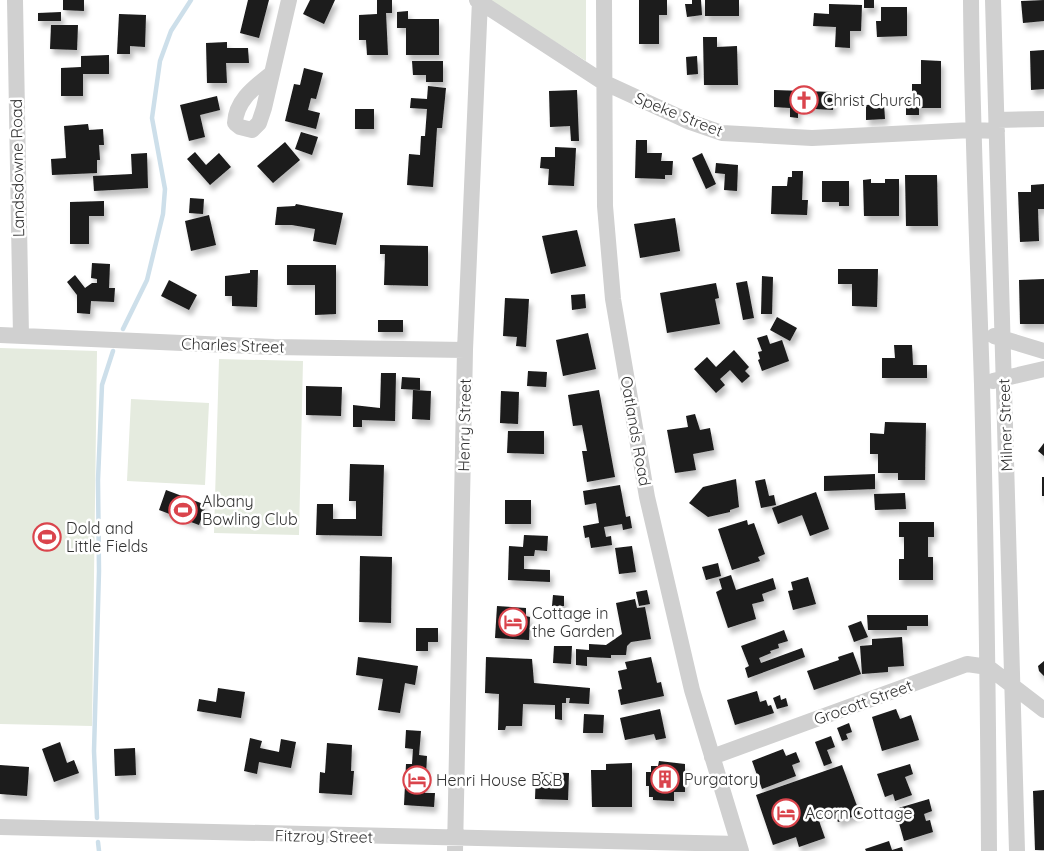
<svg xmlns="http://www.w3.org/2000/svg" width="1044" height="851" viewBox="0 0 1044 851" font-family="Quicksand,sans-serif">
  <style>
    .green { fill: #e5ebdf }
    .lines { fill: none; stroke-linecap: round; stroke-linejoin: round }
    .stream { stroke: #cddfea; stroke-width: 4.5 }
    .building { fill: #1a1a1a; filter: url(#shadow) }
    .minor { stroke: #d0d0d0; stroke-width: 16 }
    .labels { text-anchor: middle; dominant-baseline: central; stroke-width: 5; stroke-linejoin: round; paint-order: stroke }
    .poi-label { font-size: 16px; fill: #333; stroke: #fff; text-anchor: start }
    .street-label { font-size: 16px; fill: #333; stroke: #fff }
  </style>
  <defs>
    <filter id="shadow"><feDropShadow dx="3" dy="5.5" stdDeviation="2.5" flood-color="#0004"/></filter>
  </defs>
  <rect width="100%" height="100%" fill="#fff"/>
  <path class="green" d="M586,0v61l-96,-60v-1z
    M0,348l97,3 -5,375 -92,-2z
    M219,359l84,2 -4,174 -85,-2z
    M131,399l78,4 -4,82 -78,-4z"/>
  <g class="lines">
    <path class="stream" d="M123,329l24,-49 16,-66 2,-25 -13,-71 8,-57 11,-30 20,-31
      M97,818l-3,-67 5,-180 -1,-91 4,-95 11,-34
      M98,842l1,9"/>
  </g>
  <path class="building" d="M63,0h21v11l-21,-1z
    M248,0h21l-10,38 -19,-5z
    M310,0h25l-11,24 -21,-10z
    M377,0h15v13h-6l2,42h-21l-1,-15h-7v-25l18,-1z
    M639,0h28v15h-8v29h-20z
    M692,0h9l1,15 -15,2 -2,-13h7z
    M705,0h34v16h-34z
    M864,0h10v8h-10z
    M1044,0v21l-21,2 -2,-22z
    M829,4l33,1 -1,26h-11v17l-15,-1 1,-20 -23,-1 1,-13 15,1z
    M881,7h26v29l-30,1 -1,-16h5z
    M408,11v8h31v36h-33v-27h-9v-16z
    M61,12v9h-23v-8z
    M119,14l27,1 -1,32 -15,-1v8h-13z
    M51,25h27l-1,25 -27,-1z
    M703,37h14v10l20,-1 1,39h-34z
    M227,42v6h21l1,15h-23l1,20h-20l-1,-40z
    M1044,50v39l-13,1 -1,-39z
    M109,55v19h-26v22h-22v-28l20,-1v-11z
    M697,56l1,18 -11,1 -1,-18z
    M921,60l20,1v47h-22v7h-13v-20h6v-11h9z
    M412,61h31v21h-17v-7h-13z
    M304,68l19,5 -7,26 -5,-1 -3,12 12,3 -4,16 -31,-8 9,-37 6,1z
    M428,86l18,2 -4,40h-5l-4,59 -26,-2 2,-31 11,1 1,-19h4l2,-27 -17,-1 1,-10 16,1z
    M577,90l2,51h-8l-1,-15 -20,1 -1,-36z
    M774,90l60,2 -1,18 -35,-2v10l-8,-1v-9l-16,-1z
    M217,96l3,14 -20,5 5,22 -16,4 -9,-36z
    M884,104l1,15 -19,1v-15z
    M355,109h19v20h-19z
    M88,124l1,6 14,-1 1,16h-5l1,15h-3v13l-45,2 -1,-16 15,-1 -2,-32z
    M301,132l17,5 -6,18 -17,-6z
    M636,140h11v13h15l-1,8h12l-1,14h-7v4l-30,-1z
    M285,142l15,18 -27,23 -16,-17z
    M555,147l21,1 -2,38 -26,-1 1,-16 -9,-1 1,-11h14z
    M195,152l11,13 13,-12 12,14 -21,18 -23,-26z
    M147,153l1,35 -54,3 -1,-15 39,-2 -1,-20z
    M702,153l14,31 -10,5 -14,-31z
    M716,163l22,2 -1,26 -13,-1 1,-16 -10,-1z
    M792,171h11l-1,29h6l-1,15 -36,-1 1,-28h15l1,-9h4z
    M905,175h32l1,51h-32z
    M871,179v4h14v-4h14v37h-35l-1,-36z
    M822,181h27v25h-10v-4h-17z
    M1044,184v25h-6l1,32 -19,1 -2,-50h13v-7z
    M190,198l14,1 -1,15 -14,-1z
    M104,201v15h-15v28h-19v-42z
    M296,204l47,9 -7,32 -23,-4 2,-12 -23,-4h-17l2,-18 18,-1z
    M209,215l7,30 -25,6 -6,-30z
    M675,218l5,33 -40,7 -6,-34z
    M577,230l9,36 -35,8 -9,-38z
    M380,245l48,1v40l-44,-1 1,-31h-5z
    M92,263l18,1 -1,24h6l-1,14 -23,-1 -1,13 -13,-1v-18l-10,-13 8,-7 10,13 7,-5h5v-4l-6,-1z
    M287,265h49v49l-21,1v-30h-28z
    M838,269h40l-1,38 -25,-1v-22h-14z
    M250,270h8l-1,37 -25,-1v-10h-7v-20l25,-3z
    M762,276l11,1 -1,37h-11z
    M1044,279v45h-24l-1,-44z
    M169,280l28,15 -8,15 -28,-14z
    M747,281l7,37 -11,2 -7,-37z
    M716,283l3,15 -4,1 5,25 -53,9 -7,-40z
    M585,294l1,14 -14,2 -1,-15z
    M505,298l24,1 -3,48 -10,-1 1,-9 -14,-1z
    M777,317l20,11 -7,13 -20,-11z
    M378,320h25v12h-25z
    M588,333l8,36 -33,7 -7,-36z
    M767,335l3,9 12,-4 7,21 -27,10 -4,-11 2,-1 -2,-7 4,-1 -5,-13z
    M894,345h18l1,20h14v13h-45v-20h13z
    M734,350l15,17 -4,4 5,5 -8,7 -12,-13 -10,9 5,6 -9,8 -22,-24 13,-12 9,10z
    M528,371l19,1 -1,15 -19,-1z
    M381,373h15l-1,48 -33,-1v7h-9v-22l27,3z
    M402,377l18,1v12l-19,-1z
    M306,386l36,1 -1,29 -35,-1z
    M413,390l18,1 -1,29 -18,-1z
    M599,390l16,87 -28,5 -5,-31h5l-5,-26 -9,1 -5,-31z
    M501,391l18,1 -1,32 -18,-1z
    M695,414l5,16 10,-2 4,22 -21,4 3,16 -21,3 -8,-43 21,-3 -2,-11z
    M885,422l41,1 -1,57h-27v-7h-20v-19h-8v-21l14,1z
    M508,431h36v23l-37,-1z
    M1044,443v13l-6,-5z
    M350,464l34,1 -2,71 -66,-1 1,-31h16v15h23v-18h-7z
    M875,474v15l-51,2v-15z
    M1042,477h2v19h-2z
    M736,479l3,28 -9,3v2l-22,5 -19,-14 14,-16z
    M765,479l4,17 5,-1 2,10 -15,3 -6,-27z
    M620,485l6,32 4,-1 2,12 -9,2 -1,-6 -18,3 2,10 5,-1 1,9 -21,3 -2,-11 -4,1 -2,-12 16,-3 -3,-20 -11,2 -2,-14z
    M166,490l40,15 -7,20 -40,-15z
    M816,492l13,37 -19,7 -8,-21 -24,9 -6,-16z
    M905,493l1,16 -31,1 -1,-16z
    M505,500h26v24h-26z
    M747,520l1,5 6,-2 11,31 -7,3 2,4 -28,9 -14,-41z
    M899,522h35v15h-6v20h5v23h-34v-21h5v-22h-5z
    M524,535l24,1 -1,15 -12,-1 -1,6h-10v13l26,1v12l-42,-2 1,-34 14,1z
    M632,546l4,26 -17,2 -4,-26z
    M360,556l32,1 -1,66 -32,-1z
    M718,563l3,13 -15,4 -4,-13z
    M731,575l5,15 37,-12 3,11 -14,5 2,7 -12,3 4,15 -28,9 -12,-36 6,-3 -3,-10z
    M808,577l8,27 -23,6 -5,-19 5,-1 -2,-8z
    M647,590l3,14 -11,2 -3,-14z
    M553,595l11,1v10h-12z
    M635,599l2,9 8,-1 6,32 -20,3 -4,4 -1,9h-15v3l-24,-1v9l-11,-1v-16l13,1v-6l17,1 16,-11 -6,-31z
    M497,606l29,2v8l4,1 -1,23 -34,-2z
    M867,615h61v11h-21v4h-39z
    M861,621l7,16 -14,5 -6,-16z
    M416,628h22v14h-10v9h-12z
    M784,630l4,11 -10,3 1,4 -9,3 1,2 -12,5 2,5 41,-15 3,9 -57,21 -3,-10 4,-2 -8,-20z
    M902,637l2,29 -16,1v5l-26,2 -2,-28 12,-1v-6z
    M554,646h18l-1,18 -18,-1z
    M853,652l8,22 -47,16 -7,-19 32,-11 -1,-3z
    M358,657l60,9 -3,19 -10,-2 -5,30 -22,-3 5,-31 -27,-4z
    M486,657l46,2 2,24 56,5 -1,16 -20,-1 1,-5h-4v5h-4v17l-7,-1v-14l-32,-1 -1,22h-16l-1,4h-7l1,-36 -14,-1z
    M651,657l6,26 4,-1 3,14 -43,9 -3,-15 4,-1 -4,-18 9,-2 -2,-7z
    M1044,661v15l-5,-5 -1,-5z
    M218,688l27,4 -4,26 -44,-7 2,-12 17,3z
    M757,691l3,11 6,-2 2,6 3,-1 3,8 -39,12 -8,-25z
    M780,695l1,5 5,-2 2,8 -11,3 -4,-11z
    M660,709l6,29 -10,2 -2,-6 -29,6 -5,-22z
    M896,709l4,10 11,-4 8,25 -37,11 -10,-34z
    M584,714l20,1 -1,18h-20z
    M849,723l3,9 -6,2 2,5 -6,2 -5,-13z
    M406,730l15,1 -2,24 8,1 -2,37h10l-1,14 -30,-2 2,-41h6l1,-15 -8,-1z
    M831,736l4,11 -8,3 5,13 -8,3 -9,-24z
    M250,738l12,3 -2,7 19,4 2,-13 15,3 -5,26 -32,-6 -2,12 -13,-3z
    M60,742l7,21 7,-3 5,13 -25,9 -12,-33z
    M327,743l25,2 -1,26h3l-2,24 -33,-2 1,-21 5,1z
    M135,748l1,27 -21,1 -1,-27z
    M783,749l3,7 10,-4 4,10 -8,3 4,11 -34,13 -10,-28z
    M659,761l26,3v28h-11v9l-21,-1v-3h-4v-11h-3v-14h5v-6h7z
    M632,763v44h-40l-1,-37h15v-6z
    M910,764l3,10 -8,3 7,18 -17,6 -2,-7 -8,3 -8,-23z
    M0,765l29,2 -2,29 -27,-2z
    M842,765l18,49 -22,8 -5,-12 -16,5 8,23 -26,9 -3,-10 -23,8 -17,-50z
    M536,772l33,1 -1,27 -33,-1z
    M1044,790v60h-9l-2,-59z
    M929,799l3,12 -8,3 2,7 4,-1 3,12 -29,9 -9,-32z
    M889,841l3,9 10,-3 1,4h-37l-1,-2z"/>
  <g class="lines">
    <path class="minor" d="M15,0l6,336
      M477,0l126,82 87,40 32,11 90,5 160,-8 25,1
      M604,0l1,206 8,93 34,198 45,193 49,161
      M971,0c1,128 7,256 11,385 4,155 6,311 7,466
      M993,0l24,851
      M271,74c-16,13 -35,26 -36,49l5,4 12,3 7,-7 5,-15 25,-108
      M997,120l47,-1
      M0,335l274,12 191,3
      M994,336l50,15
      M993,381l51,-12
      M712,757l255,-93 21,3 56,43
      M0,827l739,17
      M455,851l10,-501 15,-350"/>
  </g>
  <defs>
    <g id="church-ring" transform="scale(1.4375)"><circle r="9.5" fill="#fff" stroke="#da444c" stroke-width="1.5"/><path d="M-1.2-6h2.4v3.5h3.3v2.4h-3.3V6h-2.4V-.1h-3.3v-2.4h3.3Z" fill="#da444c"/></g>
    <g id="stadium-ring" transform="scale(1.4375)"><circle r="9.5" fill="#fff" stroke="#da444c" stroke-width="1.5"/><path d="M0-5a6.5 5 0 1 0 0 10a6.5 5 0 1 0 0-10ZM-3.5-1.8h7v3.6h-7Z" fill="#da444c"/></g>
    <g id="hotel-ring" transform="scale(1.4375)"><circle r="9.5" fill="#fff" stroke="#da444c" stroke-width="1.5"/><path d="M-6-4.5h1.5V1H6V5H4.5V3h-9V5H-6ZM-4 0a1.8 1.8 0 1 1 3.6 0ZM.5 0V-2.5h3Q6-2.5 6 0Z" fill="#da444c"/></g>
    <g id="building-ring" transform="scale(1.4375)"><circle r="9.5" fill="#fff" stroke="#da444c" stroke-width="1.5"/><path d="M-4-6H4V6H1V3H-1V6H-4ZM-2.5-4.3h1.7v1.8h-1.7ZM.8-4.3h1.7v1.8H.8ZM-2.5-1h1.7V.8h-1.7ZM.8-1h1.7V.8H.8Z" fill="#da444c"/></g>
  </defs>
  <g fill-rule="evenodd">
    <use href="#church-ring" x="804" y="100"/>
    <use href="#stadium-ring" x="183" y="510"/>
    <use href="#stadium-ring" x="47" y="537"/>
    <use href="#hotel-ring" x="513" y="622"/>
    <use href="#building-ring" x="665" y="779"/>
    <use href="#hotel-ring" x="417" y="780"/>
    <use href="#hotel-ring" x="786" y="813"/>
  </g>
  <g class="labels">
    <g class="poi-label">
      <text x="823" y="100">Christ Church</text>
      <text x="202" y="501">Albany<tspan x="202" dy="18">Bowling Club</tspan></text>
      <text x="66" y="528">Dold and<tspan x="66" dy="18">Little Fields</tspan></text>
      <text x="532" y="613">Cottage in<tspan x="532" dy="18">the Garden</tspan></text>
      <text x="684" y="779">Purgatory</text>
      <text x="436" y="780">Henri House B&amp;B</text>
      <text x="805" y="813">Acorn Cottage</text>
    </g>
    <g class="street-label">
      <text transform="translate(679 114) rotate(22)">Speke Street</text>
      <text transform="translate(17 168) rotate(-91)">Landsdowne Road</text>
      <text transform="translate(233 345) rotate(2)">Charles Street</text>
      <text transform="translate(464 425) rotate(-89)">Henry Street</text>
      <text transform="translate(1005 425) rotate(-92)">Milner Street</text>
      <text transform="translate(636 431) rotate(80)">Oatlands Road</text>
      <text transform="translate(863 702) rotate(-20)">Grocott Street</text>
      <text transform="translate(324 836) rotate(1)">Fitzroy Street</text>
    </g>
  </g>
</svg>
